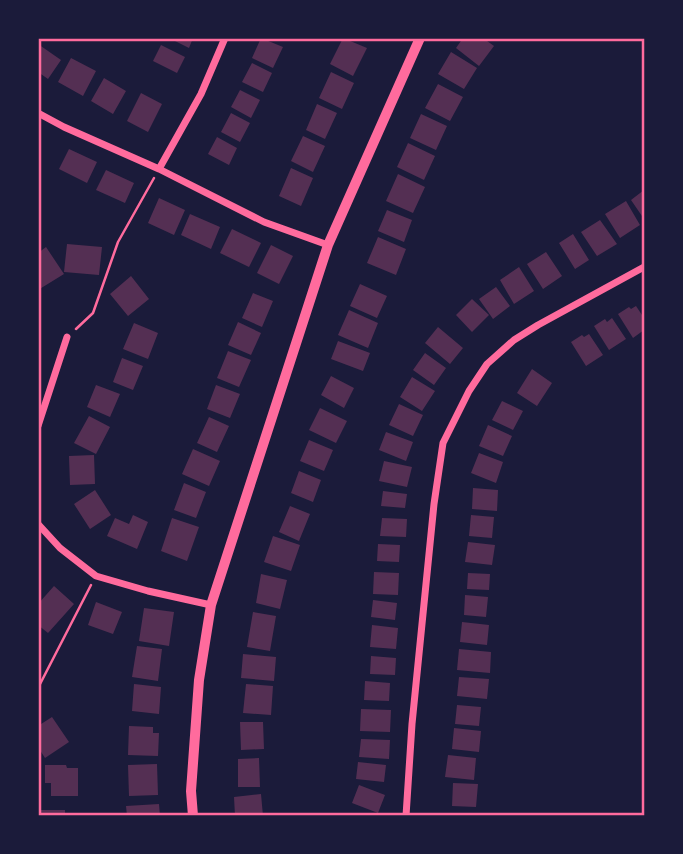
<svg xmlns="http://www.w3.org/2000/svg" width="683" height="854" viewBox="0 0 683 854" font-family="'IBM Plex Sans',sans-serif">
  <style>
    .building { fill: #542f53 }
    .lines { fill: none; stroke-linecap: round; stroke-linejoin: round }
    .path { stroke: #ff6b9d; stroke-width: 2.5 }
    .minor { stroke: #ff6b9d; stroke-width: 7 }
    .tertiary { stroke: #ff6b9d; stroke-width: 10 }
    .neatline { fill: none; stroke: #ff6b9d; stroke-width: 2.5 }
  </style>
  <rect width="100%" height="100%" fill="#1b1b3a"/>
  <path class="building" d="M169,38h24l-4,10z
    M261,38l22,9 -10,21 -21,-10z
    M343,38l24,10 -14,28 -23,-12z
    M463,38h20l11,8 -15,20 -23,-18z
    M38,44l23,16 -13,19 -10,-7z
    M161,45l24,12 -8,16 -24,-12z
    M451,52l26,16 -13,21 -26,-15z
    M71,58l25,13 -13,25 -25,-14z
    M252,63l20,10 -9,19 -21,-10z
    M331,72l23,11 -12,26 -23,-11z
    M104,78l22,13 -13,23 -22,-13z
    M438,84l25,13 -13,24 -25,-13z
    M240,90l20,10 -9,18 -20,-11z
    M141,93l21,11 -14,28 -21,-11z
    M317,104l20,9 -12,26 -19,-9z
    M231,113l19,10 -10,19 -19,-10z
    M421,114l26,12 -11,24 -26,-12z
    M303,136l22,10 -12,26 -22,-11z
    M217,137l20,11 -8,17 -21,-11z
    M408,143l27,13 -11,24 -27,-13z
    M69,149l28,13 -10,21 -28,-14z
    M291,168l22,10 -12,28 -22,-10z
    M106,170l28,13 -9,20 -29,-13z
    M398,174l27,13 -12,26 -27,-12z
    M644,190v29l-13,-19z
    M159,198l26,12 -11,25 -26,-12z
    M626,201l14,24 -20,13 -15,-24z
    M387,210l25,10 -8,22 -26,-11z
    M190,214l30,13 -9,22 -30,-14z
    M600,220l17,24 -20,12 -16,-24z
    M232,229l29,14 -12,24 -29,-14z
    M573,234l16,26 -14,9 -16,-26z
    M378,237l28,12 -10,26 -29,-12z
    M67,244l35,3 -3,28 -35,-3z
    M271,245l22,11 -14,28 -22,-11z
    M46,247l18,27 -26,16v-37z
    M546,252l16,24 -19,13 -16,-25z
    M519,267l15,24 -20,13 -14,-24z
    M131,276l18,23 -21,17 -18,-22z
    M360,284l27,12 -10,22 -27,-12z
    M496,287l14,19 -17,13 -14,-20z
    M253,293l20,8 -11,26 -20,-9z
    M472,299l17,16 -17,17 -16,-17z
    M636,306l8,12v12l-11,8 -15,-24 11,-7 2,2z
    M349,310l29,13 -10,25 -30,-13z
    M612,318l14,21 -17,11 -15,-24 11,-7 2,3z
    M238,322l23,11 -10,22 -23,-10z
    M134,323l24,10 -10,26 -25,-10z
    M438,327l25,21 -13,16 -25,-21z
    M589,334l14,21 -17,11 -15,-24 11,-7 2,2z
    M338,341l32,12 -7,18 -32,-12z
    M228,351l23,9 -12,27 -22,-9z
    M425,353l21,15 -12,17 -21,-15z
    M122,358l21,8 -10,24 -20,-8z
    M532,369l20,14 -15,23 -20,-13z
    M331,376l23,12 -10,20 -23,-13z
    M412,377l23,14 -13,20 -22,-14z
    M96,385l24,9 -10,23 -23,-10z
    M216,385l24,9 -10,24 -23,-9z
    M502,401l21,10 -10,19 -21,-10z
    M399,404l24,11 -10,21 -24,-11z
    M320,408l27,13 -11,22 -27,-13z
    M89,416l21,11 -14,27 -22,-11z
    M209,417l20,9 -12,26 -20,-9z
    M488,425l24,11 -9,20 -24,-10z
    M386,432l27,10 -7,19 -27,-11z
    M309,440l24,10 -9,21 -24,-10z
    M193,449l27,12 -11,25 -27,-12z
    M479,453l24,9 -7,21 -25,-10z
    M94,455l1,29 -25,1 -1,-29z
    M384,461l28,6 -5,20 -28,-6z
    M299,471l22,9 -8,22 -22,-9z
    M184,483l22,9 -10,26 -22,-8z
    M473,488l25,2 -1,21 -25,-2z
    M95,490l16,25 -21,14 -16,-25z
    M383,491l24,3 -2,14 -24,-2z
    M290,506l20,8 -11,27 -20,-9z
    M133,515l15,7 -11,27 -30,-13 8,-18 14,6z
    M471,515l23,2 -2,21 -23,-2z
    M172,518l27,9 -12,34 -26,-10z
    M382,518l25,1 -1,18 -26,-1z
    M273,536l27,9 -9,26 -27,-9z
    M468,542l27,3 -3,20 -27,-3z
    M378,544l22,1 -1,17 -22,-1z
    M374,572l25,1 -1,22 -25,-1z
    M468,573l22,1 -1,16 -22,-1z
    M261,574l26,6 -7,29 -24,-6z
    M54,586l20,18 -26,29 -10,-8v-21z
    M465,595l23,2 -2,20 -22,-2z
    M373,600l24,3 -2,17 -24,-3z
    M96,602l26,10 -9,22 -25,-9z
    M144,608l30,4 -5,34 -30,-5z
    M253,612l23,4 -6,35 -23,-4z
    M462,622l27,3 -2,20 -27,-3z
    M372,625l26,3 -2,21 -26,-2z
    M137,646l25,3 -4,32 -26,-4z
    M459,649l32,3 -1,21 -33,-3z
    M243,654l33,3 -2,24 -33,-3z
    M371,656l25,2 -1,17 -25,-1z
    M459,677l30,2 -2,20 -30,-3z
    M365,681l25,2 -1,18 -25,-1z
    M134,684l27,3 -2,27 -27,-3z
    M246,684l27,2 -2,29 -28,-2z
    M457,705l24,2 -2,19 -24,-2z
    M361,709l30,1 -1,22 -30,-1z
    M52,717l17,25 -24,16 -7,-11v-21z
    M240,722h23l1,27 -23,1z
    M129,726l24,1v6h6l-1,23 -30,-1z
    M454,728l27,3 -2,21 -27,-3z
    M361,739l29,1 -1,19 -30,-2z
    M448,755l28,3 -2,22 -29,-3z
    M259,758l1,29h-22v-28z
    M358,762l28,3 -2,17 -28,-3z
    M157,764l1,31 -29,1 -1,-31z
    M45,765h21l1,3h11v28h-27v-13h-6z
    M453,783l25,1 -2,23 -24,-1z
    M359,785l26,10 -7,18 -26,-10z
    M261,794l2,22h-28l-1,-19z
    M159,804l1,12h-33l-1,-10z
    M38,810h27v6h-27z"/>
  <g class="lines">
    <path class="path" d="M76,329l17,-16 25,-71 36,-64
      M38,688l53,-103"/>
    <path class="minor" d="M38,113l26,14 95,42 105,53 64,23
      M159,169l42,-75 24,-56
      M38,426l29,-89
      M38,524l22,24 36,28 52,15 63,14
      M406,816l6,-92 22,-220 9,-61 26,-52 18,-27 27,-24 24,-15 106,-58"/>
    <path class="tertiary" d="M193,816l-2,-25 8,-111 12,-75 117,-360 92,-207"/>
  </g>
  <rect width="683" height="854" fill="none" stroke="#1b1b3a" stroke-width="80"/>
  <rect x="40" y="40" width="603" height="774" class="neatline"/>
</svg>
